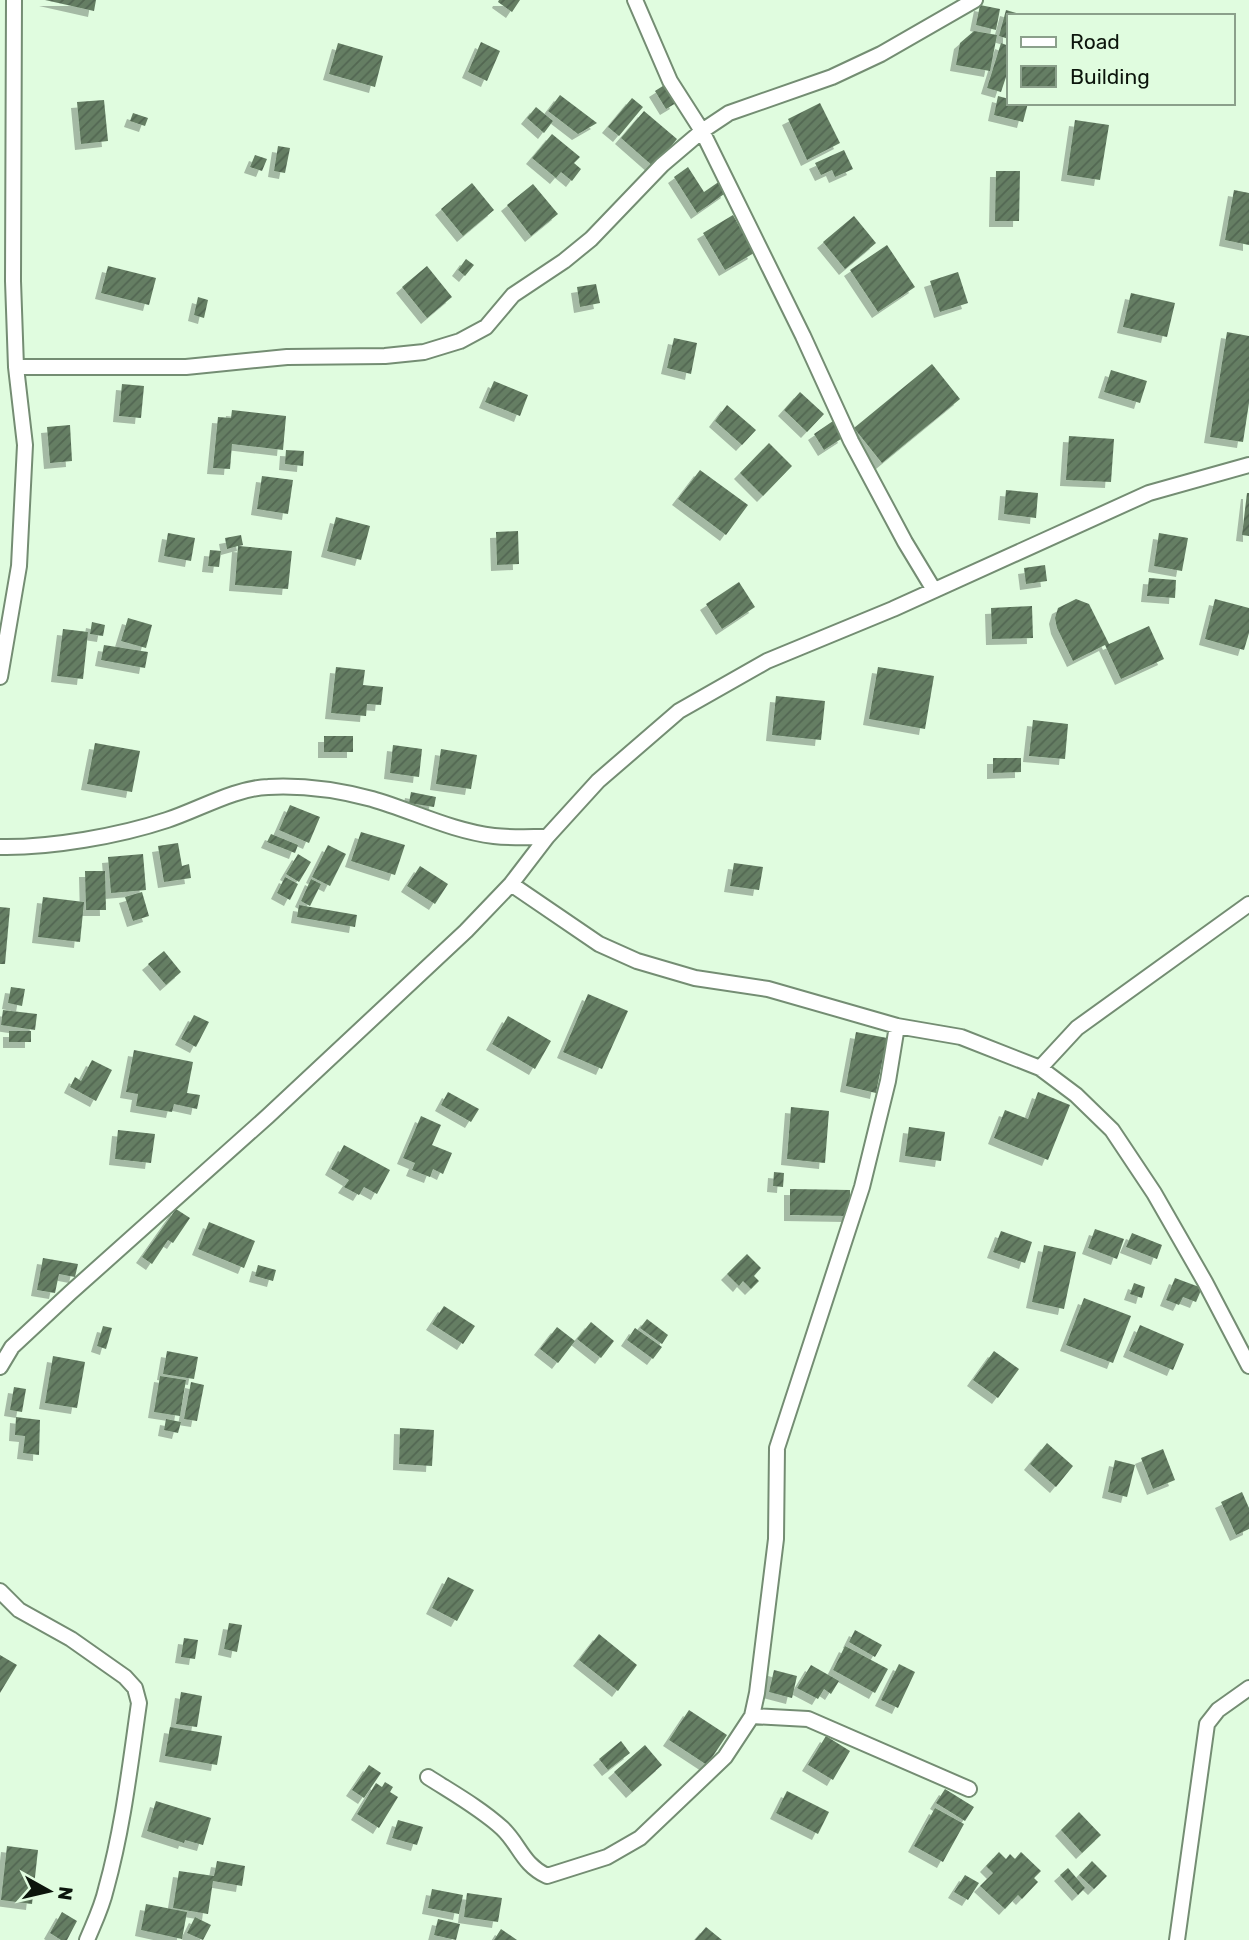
<svg xmlns="http://www.w3.org/2000/svg" width="1249" height="1940" viewBox="0 0 1249 1940" font-family="Rubik,sans-serif">
  <style>
    .building { fill: url(#building-hatch); filter: url(#shadow) }
    .lines { fill: none; stroke-linecap: round; stroke-linejoin: round }
    .minor-casing { stroke: #748d73; stroke-width: 18 }
    .minor { stroke: #fff; stroke-width: 14 }
  </style>
  <defs>
    <pattern id="building-hatch" width="6" height="6" patternUnits="userSpaceOnUse" patternTransform="scale(1.75)"><rect width="6" height="6" fill="#657e64"/><path d="M-1 1l2-2M0 6l6-6M5 7l2-2" fill="none" stroke="#526651"/></pattern>
    <filter id="shadow"><feDropShadow dx="-6" dy="6" stdDeviation="0" flood-color="#0004"/></filter>
  </defs>
  <rect width="100%" height="100%" fill="#e0fcdf"/>
  <path class="building" d="M45,0h51l-2,11z
    M499,0h21l-8,12 -14,-10z
    M980,5l20,4 -4,21 -20,-5z
    M1006,10l17,5 -14,1v23l-10,-3z
    M974,31l23,4 -7,36 -34,-6 4,-22z
    M481,42l19,9 -13,30 -19,-9z
    M338,43l45,13 -8,31 -46,-13z
    M1001,43l8,3v22l-8,24 -14,-4z
    M666,84l10,19 -10,6 -11,-18z
    M560,95l37,28 -19,11 -30,-23z
    M998,96l11,3v4h19l-5,19 -29,-7z
    M632,98l11,9 -24,29 -11,-9z
    M104,100l4,41 -27,3 -4,-42z
    M820,103l20,40 -33,17 -19,-41z
    M536,107l17,14 -9,12 -17,-15z
    M644,111l33,28 -23,28 -33,-29z
    M133,113l15,5 -3,8 -15,-5z
    M1075,120l34,5 -9,55 -33,-5z
    M552,134l28,23 -6,6 7,6 -9,12 -11,-9 -5,6 -24,-20z
    M278,146l12,2 -5,25 -11,-2z
    M844,150l9,19 -18,8 -3,-7 -11,5 -6,-12z
    M255,155l12,4 -5,12 -12,-4z
    M688,167l16,25 16,-11 7,11 -30,21 -23,-36z
    M996,171h24l-1,50h-24z
    M472,183l22,27 -31,26 -22,-27z
    M533,184l25,30 -27,22 -24,-31z
    M1234,190l15,3v52l-24,-5z
    M733,215l21,38 -29,17 -22,-37z
    M854,216l22,27 -31,26 -22,-27z
    M887,245l28,42 -37,25 -28,-42z
    M466,259l8,6 -9,11 -7,-6z
    M108,266l48,12 -7,27 -48,-12z
    M427,266l25,31 -25,21 -25,-31z
    M958,272l10,31 -28,9 -10,-31z
    M596,284l4,19 -20,4 -3,-20z
    M1131,293l44,10 -8,34 -44,-10z
    M198,297l10,3 -4,18 -10,-3z
    M1227,332l22,4v67l-6,39 -33,-5z
    M674,338l23,5 -6,31 -24,-6z
    M932,364l28,35 -78,64 -28,-35z
    M1111,370l36,11 -7,22 -36,-11z
    M494,381l34,14 -8,21 -35,-14z
    M122,384l22,2 -3,32 -22,-2z
    M800,392l24,22 -17,18 -23,-22z
    M727,405l29,25 -14,15 -27,-24z
    M232,410l54,6 -3,34 -51,-6 -2,25 -17,-1 5,-51 13,1z
    M833,421l11,16 -20,13 -10,-16z
    M70,425l2,36 -22,2 -3,-36z
    M1069,436l45,3 -3,43 -45,-2z
    M769,443l23,23 -29,30 -23,-23z
    M286,450l18,1 -1,15 -18,-2z
    M700,470l48,35 -22,30 -48,-36z
    M262,476l31,4 -5,34 -31,-5z
    M1006,490l32,3 -2,25 -32,-4z
    M1247,493h2v43l-7,-1z
    M336,517l34,9 -9,34 -34,-9z
    M518,531l1,33 -22,1 -1,-33z
    M168,533l27,5 -4,23 -27,-5z
    M1159,533l29,5 -6,33 -28,-5z
    M241,535l2,10 -4,1 53,5 -4,38 -53,-4 3,-39 -11,3 -2,-11z
    M210,550l11,1 -2,16 -11,-1z
    M1045,565l2,16 -21,3 -2,-16z
    M1149,578l27,2 -1,18 -28,-2z
    M739,582l16,25 -33,22 -16,-25z
    M1076,599l13,5 20,40 40,-18 15,33 -43,20 -16,-34 -32,16 -16,-33 -2,-10 3,-10z
    M1215,599l34,9v25l-5,17 -39,-11z
    M1032,606l1,32 -41,1 -1,-31z
    M128,618l24,7 -6,23 -25,-7z
    M92,622l13,3 -2,11 -13,-2z
    M63,629l25,3 -5,47 -26,-3z
    M104,645l44,7 -3,16 -44,-8z
    M336,667l29,3 -2,15 20,2 -2,18 -14,-1 -1,12 -35,-3z
    M878,667l56,9 -9,53 -56,-10z
    M776,696l49,5 -4,39 -49,-5z
    M1033,720l35,4 -3,35 -36,-3z
    M324,736h29v16h-29z
    M95,743l45,8 -8,41 -45,-8z
    M393,745l29,4 -3,28 -29,-4z
    M441,749l36,6 -6,34 -35,-5z
    M993,758h28v14l-28,1z
    M411,792l25,5 -2,10 -25,-4z
    M290,805l30,12 -11,26 -30,-13z
    M361,832l44,13 -10,30 -44,-14z
    M271,834l27,11 -3,8 -28,-11z
    M178,843l4,23 7,-2 2,14 -27,4 -6,-36z
    M328,845l18,9 -16,32 -18,-9z
    M143,854l3,36 -35,3 -3,-36z
    M298,854l13,8 -12,20 -13,-8z
    M734,863l29,4 -4,23 -29,-4z
    M420,866l28,18 -13,20 -28,-18z
    M85,871h20l1,39h-20z
    M285,877l13,7 -8,16 -13,-7z
    M311,879l10,5 -11,22 -9,-5z
    M142,892l7,24 -16,5 -8,-24z
    M43,897l41,5 -4,40 -42,-5z
    M299,905l58,10 -2,12 -58,-10z
    M0,907l10,1 -5,56h-5z
    M164,951l17,21 -15,13 -18,-21z
    M11,987l14,2 -3,17 -14,-3z
    M588,994l40,17 -26,58 -39,-17z
    M3,1010l34,4 -2,16 -34,-5z
    M194,1015l15,7 -13,25 -15,-8z
    M508,1016l43,25 -16,28 -43,-25z
    M9,1031h22v11h-22z
    M856,1032l31,6 -11,55 -30,-7z
    M134,1050l59,12 -6,31 13,2 -3,14 -23,-5 -2,8 -36,-6 2,-12 -12,-2z
    M92,1060l20,10 -16,31 -26,-14 5,-10 6,4z
    M448,1092l31,17 -8,13 -30,-17z
    M1038,1092l32,13 -22,55 -54,-22 11,-28 23,9z
    M791,1107l38,4 -4,52 -38,-4z
    M421,1116l20,9 -9,20 20,8 -9,21 -10,-5 -3,8 -18,-7 3,-7 -12,-5z
    M909,1127l36,5 -4,29 -36,-5z
    M118,1130l37,4 -4,29 -36,-4z
    M344,1145l46,25 -13,24 -13,-7 -5,8 -15,-8 5,-7 -18,-11z
    M774,1172l10,1 -1,14 -10,-1z
    M790,1189l60,1v26l-60,-1z
    M176,1209l14,9 -17,25 -5,-3 -16,24 -10,-7z
    M209,1222l46,19 -11,27 -46,-19z
    M1095,1229l29,10 -7,20 -29,-11z
    M1001,1231l31,11 -7,21 -32,-11z
    M1132,1233l30,12 -5,14 -31,-12z
    M1044,1245l32,7 -12,57 -32,-7z
    M747,1254l14,14 -7,8 5,5 -8,8 -8,-8 -4,5 -12,-12z
    M43,1258l35,6 -3,13 -16,-3 -4,19 -18,-3z
    M258,1265l18,5 -3,11 -18,-5z
    M1175,1278l27,10 -6,14 -13,-5 -4,8 -13,-5z
    M1134,1283l11,4 -3,11 -12,-4z
    M1084,1298l47,18 -18,47 -47,-18z
    M444,1306l31,20 -12,18 -31,-20z
    M647,1319l21,16 -6,9 -22,-16z
    M591,1322l23,19 -13,17 -24,-19z
    M1140,1325l44,19 -11,26 -44,-19z
    M103,1326l9,2 -6,21 -9,-3z
    M557,1327l18,14 -17,22 -18,-14z
    M635,1328l27,19 -9,12 -26,-19z
    M167,1351l31,6 -4,22 -31,-5z
    M994,1351l25,18 -21,29 -25,-18z
    M53,1356l32,6 -8,46 -32,-5z
    M160,1376l26,4 -6,36 -26,-4z
    M191,1382l13,3 -7,36 -13,-2z
    M14,1387l12,2 -4,23 -12,-2z
    M16,1417l24,3 -1,35 -16,-2 2,-17 -10,-1z
    M166,1419l15,3 -3,11 -14,-3z
    M400,1428l34,2 -2,36 -33,-2z
    M1047,1443l26,23 -17,21 -26,-23z
    M1163,1449l12,31 -22,9 -12,-31z
    M1115,1460l20,5 -8,32 -19,-5z
    M1242,1492l7,16v21l-13,6 -15,-33z
    M448,1577l26,13 -17,31 -25,-13z
    M229,1623l13,2 -5,27 -13,-3z
    M855,1630l27,15 -7,12 -26,-15z
    M599,1634l38,31 -19,26 -39,-31z
    M184,1638l14,2 -3,19 -14,-2z
    M845,1646l43,23 -13,24 -42,-23z
    M0,1655l17,10 -17,28z
    M899,1664l16,8 -17,36 -17,-8z
    M811,1665l28,16 -8,13 -7,-5 -6,10 -21,-11z
    M774,1670l23,6 -5,22 -23,-6z
    M181,1692l21,4 -5,31 -21,-3z
    M689,1710l38,25 -20,30 -38,-25z
    M170,1727l52,9 -5,29 -52,-9z
    M826,1736l24,15 -17,29 -25,-15z
    M621,1741l9,12 -22,17 -9,-11z
    M645,1745l17,20 -30,27 -18,-20z
    M369,1765l12,8 -17,25 -12,-8z
    M385,1782l8,5 -3,5 8,5 -19,31 -22,-14 19,-31 6,4z
    M945,1789l29,18 -9,14 -29,-18z
    M787,1791l42,21 -11,22 -42,-21z
    M156,1801l55,17 -8,27 -18,-5 -1,3 -37,-12z
    M935,1808l29,16 -21,38 -29,-16z
    M1079,1812l22,23 -19,18 -21,-23z
    M398,1820l25,7 -6,18 -25,-7z
    M7,1846l31,4 -6,54 -31,-4z
    M999,1852l7,7 4,-5 5,5 6,-7 20,19 -7,7 4,4 -16,17 -4,-4 -13,14 -25,-23 13,-13 -7,-7z
    M217,1861l28,5 -3,20 -29,-5 -5,33 -35,-6 6,-37 35,5z
    M1092,1861l15,15 -13,13 -15,-14z
    M1068,1868l17,20 -7,7 -18,-20z
    M965,1875l14,8 -11,17 -14,-8z
    M432,1889l31,6 -4,19 -31,-6z
    M467,1893l35,5 -4,24 -34,-5z
    M146,1904l41,8 -5,27 -41,-9z
    M62,1912l15,9 -10,19h-6l-11,-7z
    M195,1917l16,8 -8,15 -16,-7z
    M438,1919l22,5 -4,16 -22,-5z
    M706,1927l16,13h-27z
    M501,1929l16,11h-23z"/>
  <g class="lines">
    <g class="minor-casing">
      <path id="minor" d="M635,0l35,81 32,50 101,205 48,105 54,101 29,48
        M16,367h170l101,-10 98,-1 39,-4 36,-11 26,-14 27,-32 51,-34 27,-22 71,-74 40,-34 27,-18 103,-36 49,-23 94,-54
        M0,677l19,-111 6,-121 -9,-78 -3,-86 1,-281
        M0,847c50,1 119,-11 167,-27 31,-10 68,-32 101,-33 36,-2 70,3 104,12 41,12 80,32 122,37 18,2 36,1 53,1
        M511,884l88,60 38,17 58,17 73,11 129,37 64,11 79,31 36,27 36,35 42,63 51,89 44,84
        M1040,1068l37,-40 172,-124
        M0,1367l12,-20 58,-54 198,-177 198,-185 45,-47 36,-47 51,-56 81,-70 88,-50 126,-52 256,-116 100,-28
        M0,1591l19,19 52,29 54,38 10,11 4,15c-9,63 -16,125 -33,186 -4,18 -12,34 -19,51
        M752,1716l56,3 161,70
        M428,1777c25,16 52,31 74,51 18,17 20,36 45,48l60,-19 33,-19 85,-81 27,-41 5,-23 19,-154 1,-91 85,-261 26,-106 9,-55
        M1177,1940l30,-216 11,-14 31,-22"/>
    </g>
    <use href="#minor" class="minor"/>
  </g>
  <rect x="1007" y="14" width="228" height="91" fill="#e0fcdf" stroke="#8ba08b" stroke-width="2"/>
  <rect x="1021" y="37" width="35" height="10" fill="#ffffff" stroke="#8ba08b" stroke-width="2"/>
  <text x="1070" y="49" font-size="21" fill="#0c150c">Road</text>
  <rect x="1021" y="66" width="35" height="21" fill="url(#building-hatch)" stroke="#8ba08b" stroke-width="2"/>
  <text x="1070" y="84" font-size="21" fill="#0c150c">Building</text>
  <g transform="translate(49 1891) rotate(98)" stroke="#e0fcdf" stroke-width="5" paint-order="stroke">
  <path d="M0-5L12 26L0 18L-12 26Z" fill="#0c150c"/>
  <text y="-10" font-size="19" font-weight="bold" text-anchor="middle" fill="#0c150c">N</text>
  </g>
</svg>
